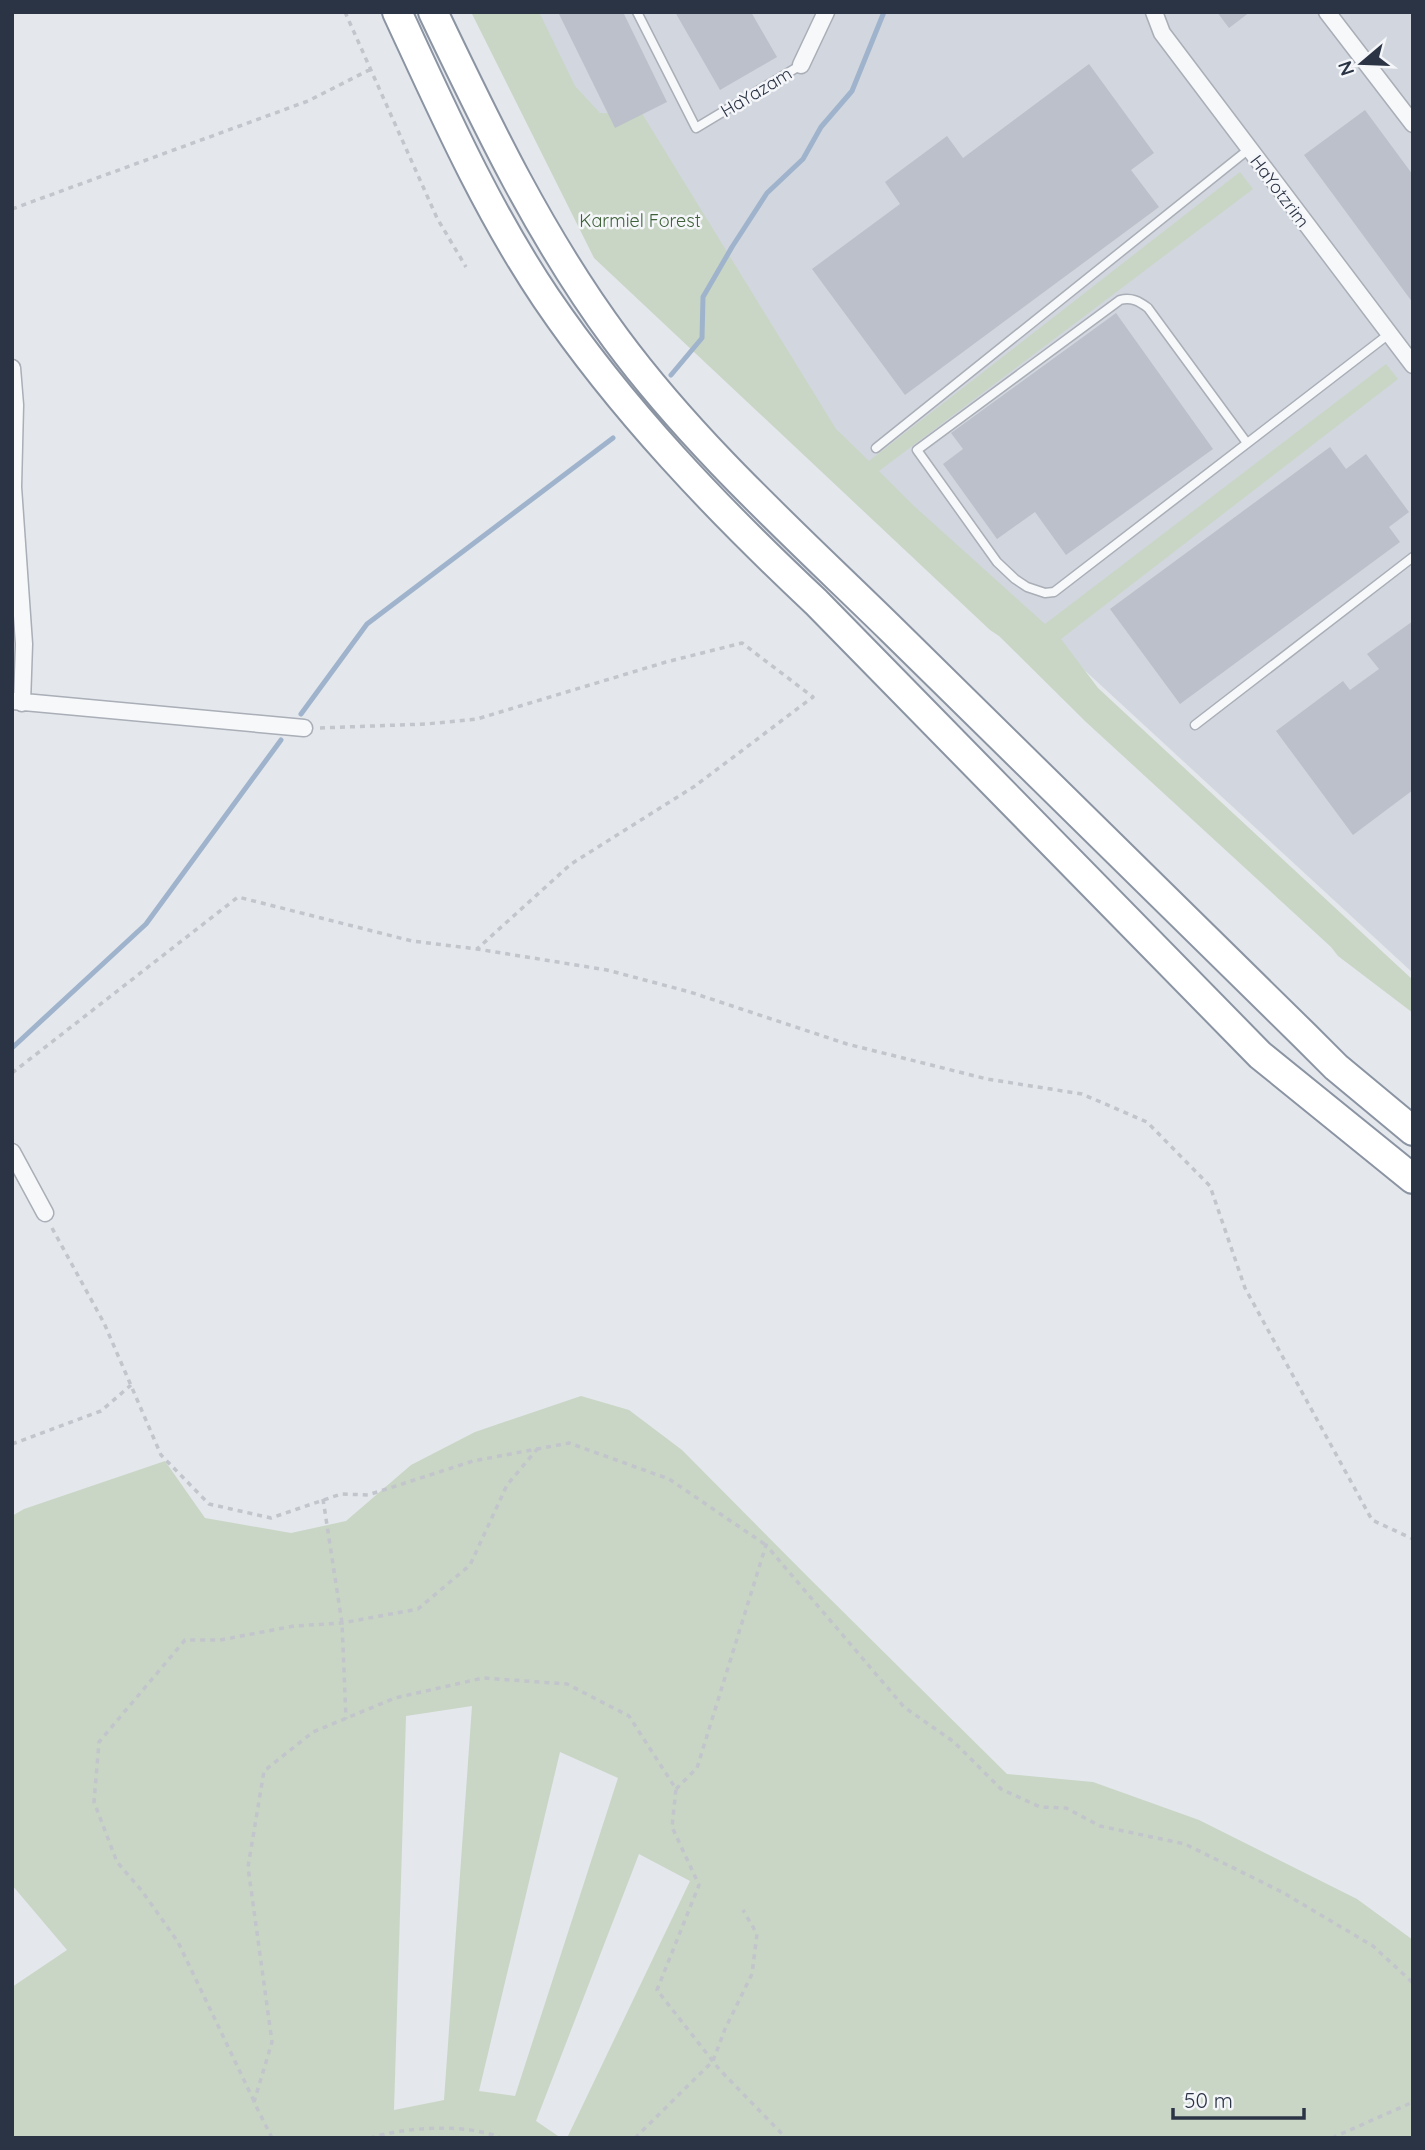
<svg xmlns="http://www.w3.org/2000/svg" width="1425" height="2150" viewBox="0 0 1425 2150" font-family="Quicksand,sans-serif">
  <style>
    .built { fill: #d2d6de }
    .green { fill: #c9d6c5; fill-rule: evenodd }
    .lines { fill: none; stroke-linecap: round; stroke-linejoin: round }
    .stream { stroke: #9fb4cc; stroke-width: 5 }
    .building { fill: #bbc0ca }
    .service-casing { stroke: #a9aeb7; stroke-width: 11 }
    .minor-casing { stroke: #a9aeb7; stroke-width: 19 }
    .trunk-casing { stroke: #8b94a3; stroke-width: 32 }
    .path { stroke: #c2c5cb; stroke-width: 3.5; stroke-dasharray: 5 5; stroke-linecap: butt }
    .service { stroke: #f7f8fa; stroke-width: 8 }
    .minor { stroke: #f7f8fa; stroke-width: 16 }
    .trunk { stroke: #fff; stroke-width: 28 }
    .labels { text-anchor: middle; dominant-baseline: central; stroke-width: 5; stroke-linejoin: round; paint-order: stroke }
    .street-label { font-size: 18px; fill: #2b3445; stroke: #f4f6f9 }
    .park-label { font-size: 18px; fill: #3f6138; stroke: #f4f6f9 }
  </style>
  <rect width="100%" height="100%" fill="#e4e7ec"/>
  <path class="built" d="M521,12h892v961l-758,-699z"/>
  <path class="green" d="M471,12h68l36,74 25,27 33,1 8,-2 195,317 33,32 371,-289 13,17 -374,282 35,35 131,118 341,-260 12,15 -337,260 37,49 315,292v33l-75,-57 -7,-9 -245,-225 -87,-86 -9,-6 -396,-372z
    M581,1396l48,14 53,40 127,128 198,196 86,8 106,38 158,79 56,41v198h-846l123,-257 -51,-27 -103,267 25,17h-549v-151l55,-37 -55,-65v-369l12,-7 141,-48 40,57 86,15 55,-12 65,-56 64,-33zM472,1706l-28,394 -50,10 12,-394zM560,1752l58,26 -103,318 -36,-5z"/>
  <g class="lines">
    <path class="stream" d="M671,375l31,-37 1,-41 29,-50 35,-54 36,-34 18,-32 31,-36 32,-79
      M301,714l66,-90 246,-186
      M12,1048l134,-124 135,-184"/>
  </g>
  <path class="building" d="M558,12h65l44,90 -52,26z
    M675,12h76l26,45 -57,33z
    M1217,12h33l-21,16z
    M1089,64l65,89 -23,17 28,37 -254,188 -93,-126 88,-65 -15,-22 62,-46 16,22z
    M1365,110l48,65v128l-109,-148z
    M1116,313l97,136 -147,106 -31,-43 -38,27 -54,-75 20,-15 -12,-16z
    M1330,447l16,22 20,-15 43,58 -20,15 11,15 -220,162 -70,-95z
    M1413,621v169l-60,45 -77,-104 67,-50 7,9 29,-21 -12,-15z"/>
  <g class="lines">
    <g class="service-casing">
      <path id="service" d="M637,12l59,116 105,-63
        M1247,443l-99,-135c-9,-7 -17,-11 -28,-8l-203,150 80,112 18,17 12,8 18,6 9,-1 335,-258
        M876,448l373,-299
        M1195,725l218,-168"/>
    </g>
    <g class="minor-casing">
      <path id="minor" d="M1154,12l8,21 251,332
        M1327,12l86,112
        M801,65l25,-53
        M12,368l3,37 -2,82 11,157 -2,59
        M13,701l291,27
        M12,1152l33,61"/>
    </g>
    <g class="trunk-casing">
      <path id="trunk" d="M397,12c45,97 89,197 149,286 76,112 171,211 270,304l444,453 153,124
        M433,12c54,113 108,226 183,327 79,107 181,198 276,291 137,136 275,271 413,406l31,31 77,64"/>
    </g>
    <path class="path" d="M345,12l92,206 29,49
      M12,209l296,-108 63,-32
      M320,728l106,-4 51,-5 189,-57 76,-19 71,54 -118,89 -124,78 -94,85
      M12,1073l226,-176 174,44 65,8 130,21 83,22 157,52 140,35 95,15 65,28 63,64 35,102 127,232 41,19
      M52,1228l52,95 57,132 48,49 62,14 70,-24 27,1 105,-34 96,-18 100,36 97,66
      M12,1444l89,-33 30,-26
      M323,1499l19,124 4,96
      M676,1789l21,-21 69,-223 138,162 50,35 47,47 39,18 26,1 34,18 85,18 97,48 91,54 40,37
      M254,2101l-76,-159 -36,-51 -25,-29 -23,-60 5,-60 86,-102h35l74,-14 48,-3 76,-14 52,-44 37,-80 31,-37
      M272,2138l-18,-36 18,-60 -24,-175 16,-96 49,-39 82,-34 88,-20 84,6 62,32 47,73 -4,38 27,58 -42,105 62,79 67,69
      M370,2138c36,-11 96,-15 131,0
      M635,2138l78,-77 12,-32 27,-55 5,-40 -14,-24
      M1332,2138l81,-36"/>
    <use href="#service" class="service"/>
    <use href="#minor" class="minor"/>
    <use href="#trunk" class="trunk"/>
  </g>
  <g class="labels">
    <g class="street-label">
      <text transform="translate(756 92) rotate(-31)">HaYazam</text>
      <text transform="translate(1280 191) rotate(53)">HaYotzrim</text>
    </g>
    <g class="park-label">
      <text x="640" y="220">Karmiel Forest</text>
    </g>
  </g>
  <rect width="1425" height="2150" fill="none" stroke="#2b3445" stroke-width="28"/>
  <g transform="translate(1362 63) rotate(251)" stroke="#f4f6f9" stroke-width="5" paint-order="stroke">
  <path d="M0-5L12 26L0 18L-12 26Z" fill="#2b3445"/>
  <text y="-10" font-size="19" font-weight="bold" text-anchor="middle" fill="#2b3445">N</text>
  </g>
  <path d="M1173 2108v10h131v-10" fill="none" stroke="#2b3445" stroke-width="3.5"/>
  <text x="1184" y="2108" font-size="21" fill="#2b3445" stroke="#f4f6f9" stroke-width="5" paint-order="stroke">50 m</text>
</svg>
